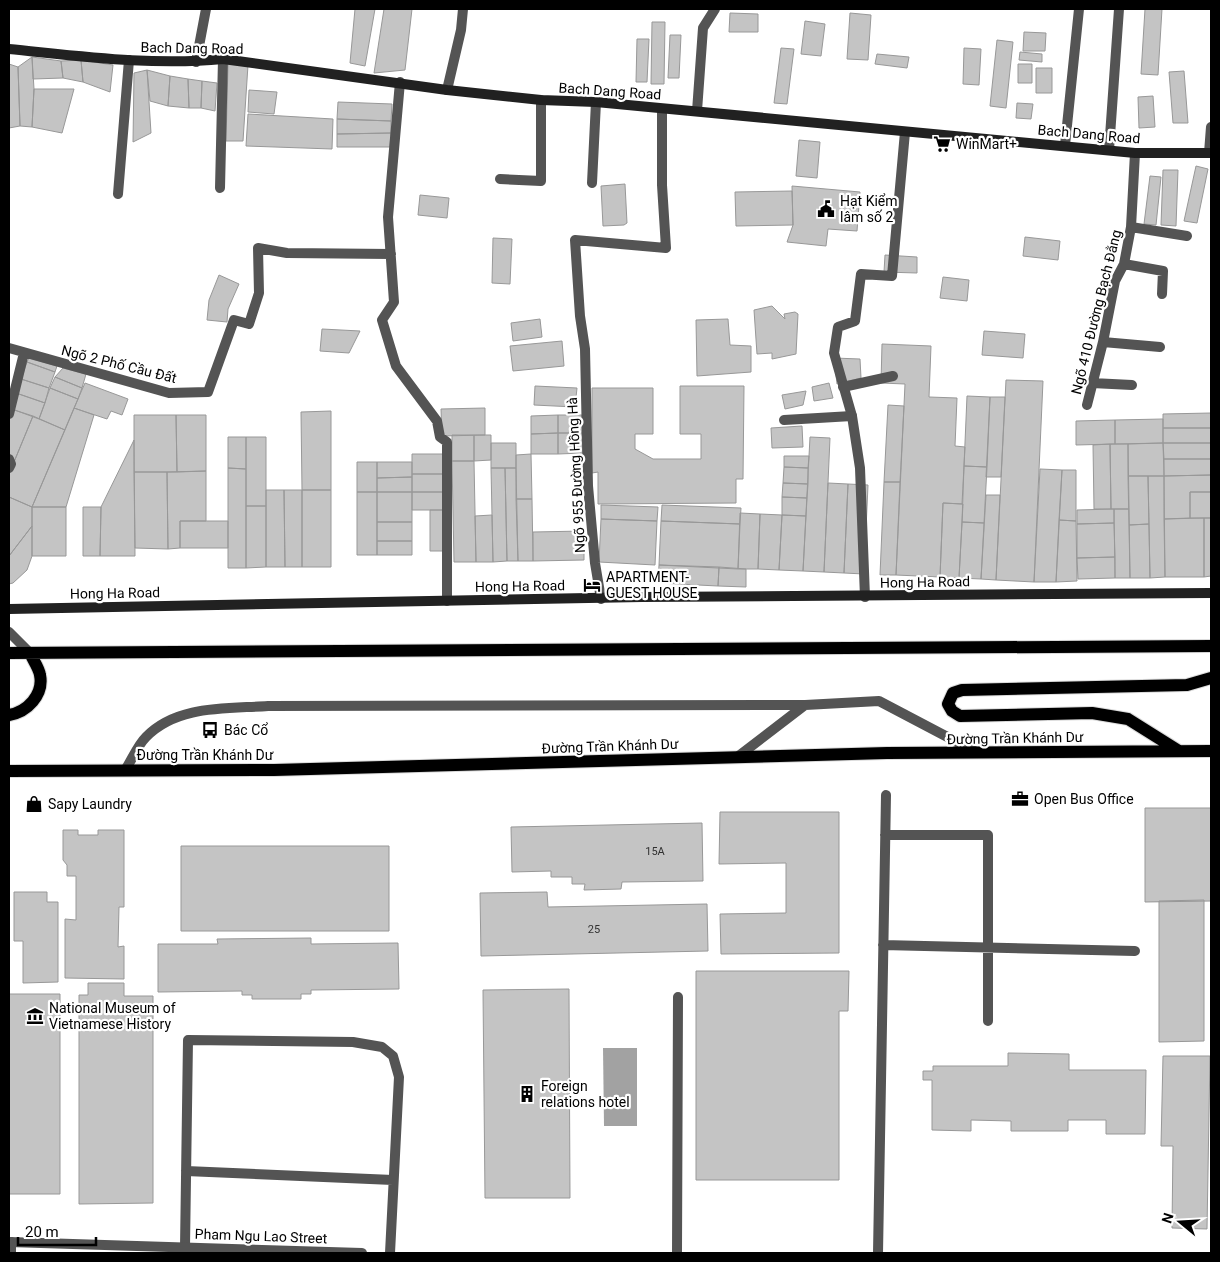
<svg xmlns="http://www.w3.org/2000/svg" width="1220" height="1262" viewBox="0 0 1220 1262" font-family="Roboto,sans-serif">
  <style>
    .water { fill: #a2a2a2 }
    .building { fill: #c4c4c4; stroke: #989898 }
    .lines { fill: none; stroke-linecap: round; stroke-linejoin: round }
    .primary-casing { stroke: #dbdbdb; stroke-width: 14 }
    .lane { stroke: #545454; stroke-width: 10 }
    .street { stroke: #545454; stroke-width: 10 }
    .secondary { stroke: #212121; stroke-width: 10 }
    .primary { stroke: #000; stroke-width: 12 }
    .labels { text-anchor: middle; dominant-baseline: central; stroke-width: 4.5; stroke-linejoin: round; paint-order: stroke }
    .number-label { font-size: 11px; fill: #313131 }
    .street-label { font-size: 14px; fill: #000; stroke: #fff }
    .poi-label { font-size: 14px; fill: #000; stroke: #fff; text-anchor: start }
  </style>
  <rect width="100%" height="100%" fill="#fff"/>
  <path class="water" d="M603,1048h34v78h-33z"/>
  <path class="building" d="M355,9h20l-10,57 -15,-3z
    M384,9h28l-7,61 -31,3z
    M1145,9h17l-4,66 -17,-1z
    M730,13l28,1v18h-29z
    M850,13l21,2 -3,45 -21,-1z
    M805,21l20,3 -4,32 -20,-2z
    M652,22h13l-1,62h-13z
    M1024,32l22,1 -1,18h-22z
    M670,35h11l-2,43h-11z
    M637,39h12l-2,43h-11z
    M997,40l16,2 -7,66 -16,-2z
    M781,48l13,1 -7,55 -13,-1z
    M964,48l17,1 -2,36 -16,-1z
    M1020,52l22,2v8l-23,-2z
    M877,54l32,3 -2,11 -32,-4z
    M32,57l29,4 2,17 -30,1z
    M32,57l2,32 -2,38 -12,-1 -2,-59z
    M81,60l2,22 -20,-4 -2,-17z
    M81,60l32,5 -3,27 -27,-10z
    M9,64l9,3 2,59 -11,2z
    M228,64l20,1 -5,76h-17z
    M1018,64h14v19h-14z
    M1036,68h16v25h-16z
    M147,70l4,63 -18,9 1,-69z
    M147,70l23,6 -2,30 -18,-5z
    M1184,71l4,52h-15l-4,-51z
    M170,76l18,3 1,29 -21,-2z
    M188,79l14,2 -1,27h-12z
    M202,81l15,2 -2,28 -14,-3z
    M34,89h40l-12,44 -30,-6z
    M249,90l28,2 -3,22 -26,-2z
    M1153,96l2,31 -16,1 -1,-31z
    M338,102l54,2 -1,17 -54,-2z
    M1017,103l16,1 -2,15 -15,-1z
    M248,114l85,5 -1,30 -86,-3z
    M337,119l54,2v12l-54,1z
    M391,133l-1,14h-53v-13z
    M799,140l21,2 -3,36 -21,-2z
    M1196,166l12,3 -11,54 -13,-2z
    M1163,170h15l-2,56 -15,-1z
    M1150,176l11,1 -5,48 -12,-1z
    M625,184l2,39 -3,2 -21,1 -2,-40z
    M792,186l68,6 -3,39 -29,-2 -2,17 -39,-4 6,-17z
    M792,191l1,34 -57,1 -1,-34z
    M420,195l29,3 -2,20 -29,-3z
    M1025,237l35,4 -2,19 -35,-4z
    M493,238l19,1 -2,45 -18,-1z
    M885,255l32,2v16l-33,-1z
    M219,275l20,9 -11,25 -1,13 -20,-2 2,-20z
    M943,277l26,3 -2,21 -27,-3z
    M772,306l13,13 -1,-5 11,-2 3,2 -2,40 -24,5v-6l-15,1 -3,-44z
    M540,319l2,18 -29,4 -2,-18z
    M728,319l2,26 21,1v26l-54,4 -1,-56z
    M322,329l38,2 -11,22 -29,-2z
    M984,331l41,3 -2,24 -41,-3z
    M562,341l2,25 -51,5 -3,-25z
    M882,344l49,2 -2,51 28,1 -2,48 10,1 -3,57 -19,-1 -3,74 -44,-2 9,-191 -24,-1z
    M29,358l28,8 -2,6 -28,-10z
    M834,358l26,1 1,19 -24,6z
    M27,362l28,10 -6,16 -28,-9z
    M63,368l23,6 -4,14 -27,-11z
    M55,377l27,11 -4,11 -28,-11z
    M21,379l28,9 -4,15 -29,-10z
    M1006,380l37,1 -9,201 -38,-2z
    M85,383l43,16 -6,16 -11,-4 -4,8 -33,-11z
    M829,383l4,15 -19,3 -2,-14z
    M535,386l42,2 -2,19 -41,-2z
    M680,386h64l-1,93h-7v24l-138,1v-32l-6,1v-85h61v46h-18v15l18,10h48v-25h-21z
    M50,388l28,11 -13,31 -26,-11z
    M806,391l-3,14 -18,4 -3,-14z
    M16,393l29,10 -6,16 -27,-10z
    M967,396l23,1 -3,70 -23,-1z
    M990,397h15l-4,80h-15z
    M888,405l16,1 -4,76h-16z
    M74,408l20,7 -28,92h-34z
    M485,408v27l-43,1 -1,-27z
    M11,409l22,7 -19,46 -5,-8v-35z
    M331,411v79h-29l-1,-78z
    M1211,413v15h-48v-14z
    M134,415h42l1,57h-43z
    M176,415h30v56l-29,1z
    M558,415v18l-27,1v-18z
    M558,415h24v18h-24z
    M33,416l32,14 -33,77 -23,-10v-23z
    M1163,419v24l-48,1v-24z
    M1115,420v24l-39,1v-24z
    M802,426l1,21 -31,1 -1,-20z
    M1163,428h48v15h-48z
    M558,433v21h-27v-20z
    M558,433h24l1,20 -25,1z
    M452,435h22v26h-22z
    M474,435h17v25l-17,1z
    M228,437h18v32l-18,-1z
    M246,437h20v69h-20z
    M810,437l20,1 -6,134 -21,-1z
    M134,440l1,116h-35l1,-49z
    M491,443h25v25h-25z
    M1163,443h48v16h-47z
    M1163,443l1,33h-36v-32z
    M1110,444h18l1,65h-18z
    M1110,444l1,65h-17l-1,-64z
    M412,454h32v20h-32z
    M531,454l1,45h-16v-44z
    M784,456h25l-1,12 -24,-1z
    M1164,459h47v16l-47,1z
    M452,461h22l2,101h-22z
    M357,462h20v30h-20z
    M377,462h35v15l-35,1z
    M964,466l23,1 -3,56 -22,-1z
    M784,467l24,1v16l-25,-1z
    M228,468l18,1v99h-18z
    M491,468h14l2,93 -14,1z
    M505,468h11l2,93h-11z
    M1040,469l22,1 -6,112h-22z
    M1062,470h14v51l-17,-1z
    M206,471v50h-26v27l-12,1 -1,-77z
    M134,472h33l1,77 -33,-1z
    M412,474h32v18h-32z
    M1211,475v17h-21v26l-26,1v-43z
    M1128,476h20l1,48 -20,1z
    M1148,476h16l1,101 -15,1z
    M412,477v15h-35v-14z
    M884,482h16l-4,93h-16z
    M783,483l25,1 -1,14 -25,-1z
    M828,483l20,1 -4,89 -20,-1z
    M848,484l20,1 -4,89 -20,-1z
    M266,490h18l1,77h-19z
    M284,490h18v77h-17z
    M302,490h29v77h-29z
    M357,492h20v63h-20z
    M377,492h35v30h-35z
    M412,492h32v18h-32z
    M1190,492h21v26h-21z
    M986,495h14l-4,85 -15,-1z
    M9,497l23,10v19l-23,30z
    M782,497l25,1 -1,18 -24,-1z
    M516,499h16l1,62h-15z
    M943,503l20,1 -4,74 -19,-1z
    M601,505l57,2 -1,14 -56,-2z
    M662,505l79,3 -1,16 -79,-3z
    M246,506h20v61l-20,1z
    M32,507h34v49h-34z
    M83,507h18l-1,49h-17z
    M1114,509h15l1,69h-15z
    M1114,509v14l-37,1v-14z
    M430,510h14l1,41h-15z
    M740,513l20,1 -2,55h-20z
    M760,514l22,1 -3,55 -21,-1z
    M492,515l1,47h-17l-1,-46z
    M782,515l24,1 -3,55 -24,-1z
    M1204,518h7v58l-7,1z
    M1204,518v59h-39l-1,-58z
    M601,519l56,2 -2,44 -56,-3z
    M1059,520l17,1 1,60 -21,1z
    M180,521h48v27h-48z
    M661,521l79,3 -2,45 -79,-4z
    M377,522h35v19h-35z
    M962,522l22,1 -3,56 -22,-1z
    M1114,523l1,34 -38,1v-34z
    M1149,524l1,54h-20l-1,-53z
    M32,526v30l-5,14 -14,13 -4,1v-28z
    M584,531v29l-51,1v-29z
    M377,541h35v14h-35z
    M1115,557v21l-37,1 -1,-21z
    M659,565l60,2 -1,19 -60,-3z
    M719,567l27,2v18l-28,-1z
    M1145,808h66v93l-66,1z
    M720,812h119v141l-118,1 -1,-40 66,-1v-50l-67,1z
    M702,823l1,58 -81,1 -1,7 -37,1 1,-6h-13v-7h-21v-6l-39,1 -1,-45z
    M63,830h15v5h20v-5h26v77h-5l-1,40 6,-1v33l-59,-1v-59l11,1v-44h-9v-11l-4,-5z
    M181,846h208v85h-208z
    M14,892h33v10h11v80l-35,1v-42h-9z
    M547,892l1,15 159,-3 1,47 -227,5 -1,-63z
    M1204,900v141l-45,1v-141z
    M311,938v6l87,-1 1,46 -88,1v4h-10v5h-49v-4h-10v-4l-84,1v-48h60l-1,-5z
    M696,971h153l-1,40h-9v169h-143z
    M88,983h36v13h29v207l-74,1v-209h9z
    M569,989l1,209h-85l-2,-208z
    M9,994h51v200h-51z
    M1008,1053l61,1v16h77l-1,64h-39v-14h-38v11h-57v-10l-40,-1v11l-39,-1v-50h-9v-9h10v-5h75z
    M1163,1056h47l-3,173 -35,-1 1,-82h-12z"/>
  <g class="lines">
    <g class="primary-casing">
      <path id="primary" d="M9,653l1202,-7
        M9,715c18,-3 35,-20 31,-40 -1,-7 -7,-15 -10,-22
        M1179,751l-51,-32 -36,-6 -132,3 -8,-5 -4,-7 5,-11 9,-3 225,-5 24,-7
        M9,771l265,-1 613,-17 324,-2"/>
    </g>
    <path class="lane" d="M196,62l10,-53
      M400,82l-12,135 6,85 -12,18 14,46 41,55 3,16 7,5v159
      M447,90l14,-60 2,-21
      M697,111l6,-83 12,-19
      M1065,145l14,-136
      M1109,150l10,-141
      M1135,153l-4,74 56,9
      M1209,153l2,-26
      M500,179l41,2v-81
      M592,183l4,-81
      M1124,264l39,7 -1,23
      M1103,342l57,5
      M9,348l160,45 39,-1 26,-72 15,4 10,-31 -1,-45 29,5 104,1
      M1092,383l40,2
      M1087,405l16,-63 12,-61 9,-17 7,-37
      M9,414l15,-61
      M9,459l2,5 -2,4
      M865,597l-5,-129 -8,-52 -18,-63 4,-26 17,-6 6,-47 31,2 13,-144
      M601,599l-6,-36 -7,-77 -3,-137 -5,-33 -5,-76 91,8 -4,-63v-76
      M736,758l69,-53
      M125,770c7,-10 12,-24 21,-33 31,-32 80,-28 122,-31l537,-1 74,-4 97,51
      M885,835h103v186
      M883,945l252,6
      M186,1171l207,9
      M185,1247l3,-207 165,2 29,5 11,9 6,21 -9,176
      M11,1253v-11
      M677,1253l1,-256
      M878,1253l8,-458"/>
    <path class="street" d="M220,188l3,-129
      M118,194l11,-134
      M843,387l50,-11
      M784,420l68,-4
      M9,632l21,21
      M9,1242l353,11"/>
    <path class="secondary" d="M9,49c71,7 143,17 214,10l224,31 94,10 55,2 539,51h76
      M9,609l633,-12 569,-4"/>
    <use href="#primary" class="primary"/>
  </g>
  <defs>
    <g id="supermarket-bare" transform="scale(1.35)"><path d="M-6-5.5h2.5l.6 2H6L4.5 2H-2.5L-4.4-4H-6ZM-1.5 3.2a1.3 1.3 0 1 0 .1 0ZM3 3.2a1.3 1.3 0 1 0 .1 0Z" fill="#000" stroke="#fff" stroke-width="2.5" paint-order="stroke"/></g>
    <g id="civic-bare" transform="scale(1.35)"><path d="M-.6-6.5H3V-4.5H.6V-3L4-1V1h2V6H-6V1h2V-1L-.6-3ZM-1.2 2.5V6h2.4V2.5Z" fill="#000" stroke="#fff" stroke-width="2.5" paint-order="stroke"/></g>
    <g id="hotel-bare" transform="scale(1.35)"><path d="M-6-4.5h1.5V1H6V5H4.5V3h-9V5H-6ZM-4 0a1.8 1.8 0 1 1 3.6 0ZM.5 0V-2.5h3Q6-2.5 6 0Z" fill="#000" stroke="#fff" stroke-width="2.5" paint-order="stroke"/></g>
    <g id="bus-bare" transform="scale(1.35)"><path d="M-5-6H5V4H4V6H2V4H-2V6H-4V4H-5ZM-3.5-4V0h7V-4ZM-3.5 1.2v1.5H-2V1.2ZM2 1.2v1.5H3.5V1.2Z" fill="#000" stroke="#fff" stroke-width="2.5" paint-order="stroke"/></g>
    <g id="office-bare" transform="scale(1.35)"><path d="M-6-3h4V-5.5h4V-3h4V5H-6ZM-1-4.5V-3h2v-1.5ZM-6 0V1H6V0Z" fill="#000" stroke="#fff" stroke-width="2.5" paint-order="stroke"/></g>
    <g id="shop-bare" transform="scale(1.35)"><path d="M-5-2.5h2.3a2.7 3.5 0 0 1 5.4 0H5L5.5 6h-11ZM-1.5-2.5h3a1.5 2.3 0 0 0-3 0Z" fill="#000" stroke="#fff" stroke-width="2.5" paint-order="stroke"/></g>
    <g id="museum-bare" transform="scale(1.35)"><path d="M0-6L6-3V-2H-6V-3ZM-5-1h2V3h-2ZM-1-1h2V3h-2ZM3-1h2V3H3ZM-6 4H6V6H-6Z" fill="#000" stroke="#fff" stroke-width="2.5" paint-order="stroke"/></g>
    <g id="building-bare" transform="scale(1.35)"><path d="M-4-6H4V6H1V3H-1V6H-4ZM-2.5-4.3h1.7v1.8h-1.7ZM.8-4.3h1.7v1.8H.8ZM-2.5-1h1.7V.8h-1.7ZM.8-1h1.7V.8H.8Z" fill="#000" stroke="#fff" stroke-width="2.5" paint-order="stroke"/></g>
  </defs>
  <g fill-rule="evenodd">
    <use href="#supermarket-bare" x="942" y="144"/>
    <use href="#civic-bare" x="826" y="209"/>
    <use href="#hotel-bare" x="592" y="585"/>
    <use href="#bus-bare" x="210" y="730"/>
    <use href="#office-bare" x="1020" y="799"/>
    <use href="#shop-bare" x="34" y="804"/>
    <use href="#museum-bare" x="35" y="1016"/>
    <use href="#building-bare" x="527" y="1094"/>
  </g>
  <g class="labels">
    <g class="number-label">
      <text x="655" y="851">15A</text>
      <text x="594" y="929">25</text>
    </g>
    <g class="street-label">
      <text transform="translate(192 48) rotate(1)">Bach Dang Road</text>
      <text transform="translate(610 91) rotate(4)">Bach Dang Road</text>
      <text transform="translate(1089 134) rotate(5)">Bach Dang Road</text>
      <text transform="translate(1096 312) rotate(-76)">Ngõ 410 Đường Bạch Đằng</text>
      <text transform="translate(119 364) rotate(14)">Ngõ 2 Phố Cầu Đất</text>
      <text transform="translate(576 475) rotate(-93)">Ngõ 955 Đường Hồng Hà</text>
      <text transform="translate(925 582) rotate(-1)">Hong Ha Road</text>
      <text transform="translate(520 586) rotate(-1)">Hong Ha Road</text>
      <text transform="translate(115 593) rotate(-1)">Hong Ha Road</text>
      <text transform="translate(1015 738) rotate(-1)">Đường Trần Khánh Dư</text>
      <text transform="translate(610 746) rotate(-2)">Đường Trần Khánh Dư</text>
      <text x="205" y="755">Đường Trần Khánh Dư</text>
      <text transform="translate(261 1236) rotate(2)">Pham Ngu Lao Street</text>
    </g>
    <g class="poi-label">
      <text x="956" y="144">WinMart+</text>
      <text x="840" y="201">Hạt Kiểm<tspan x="840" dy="16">lâm số 2</tspan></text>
      <text x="606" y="577">APARTMENT-<tspan x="606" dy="16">GUEST HOUSE</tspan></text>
      <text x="224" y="730">Bác Cổ</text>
      <text x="1034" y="799">Open Bus Office</text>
      <text x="48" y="804">Sapy Laundry</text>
      <text x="49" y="1008">National Museum of<tspan x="49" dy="16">Vietnamese History</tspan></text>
      <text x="541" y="1086">Foreign<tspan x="541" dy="16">relations hotel</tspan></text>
    </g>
  </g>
  <rect width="1220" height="1262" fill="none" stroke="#000000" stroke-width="20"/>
  <g transform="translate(1180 1222) rotate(288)" stroke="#ffffff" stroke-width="4" paint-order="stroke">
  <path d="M0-4L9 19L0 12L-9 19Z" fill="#000000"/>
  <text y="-8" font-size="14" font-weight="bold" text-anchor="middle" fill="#000000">N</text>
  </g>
  <path d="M18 1237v8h78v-8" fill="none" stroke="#000000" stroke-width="2.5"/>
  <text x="25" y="1237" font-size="15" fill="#000000" stroke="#ffffff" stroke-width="4" paint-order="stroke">20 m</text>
</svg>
